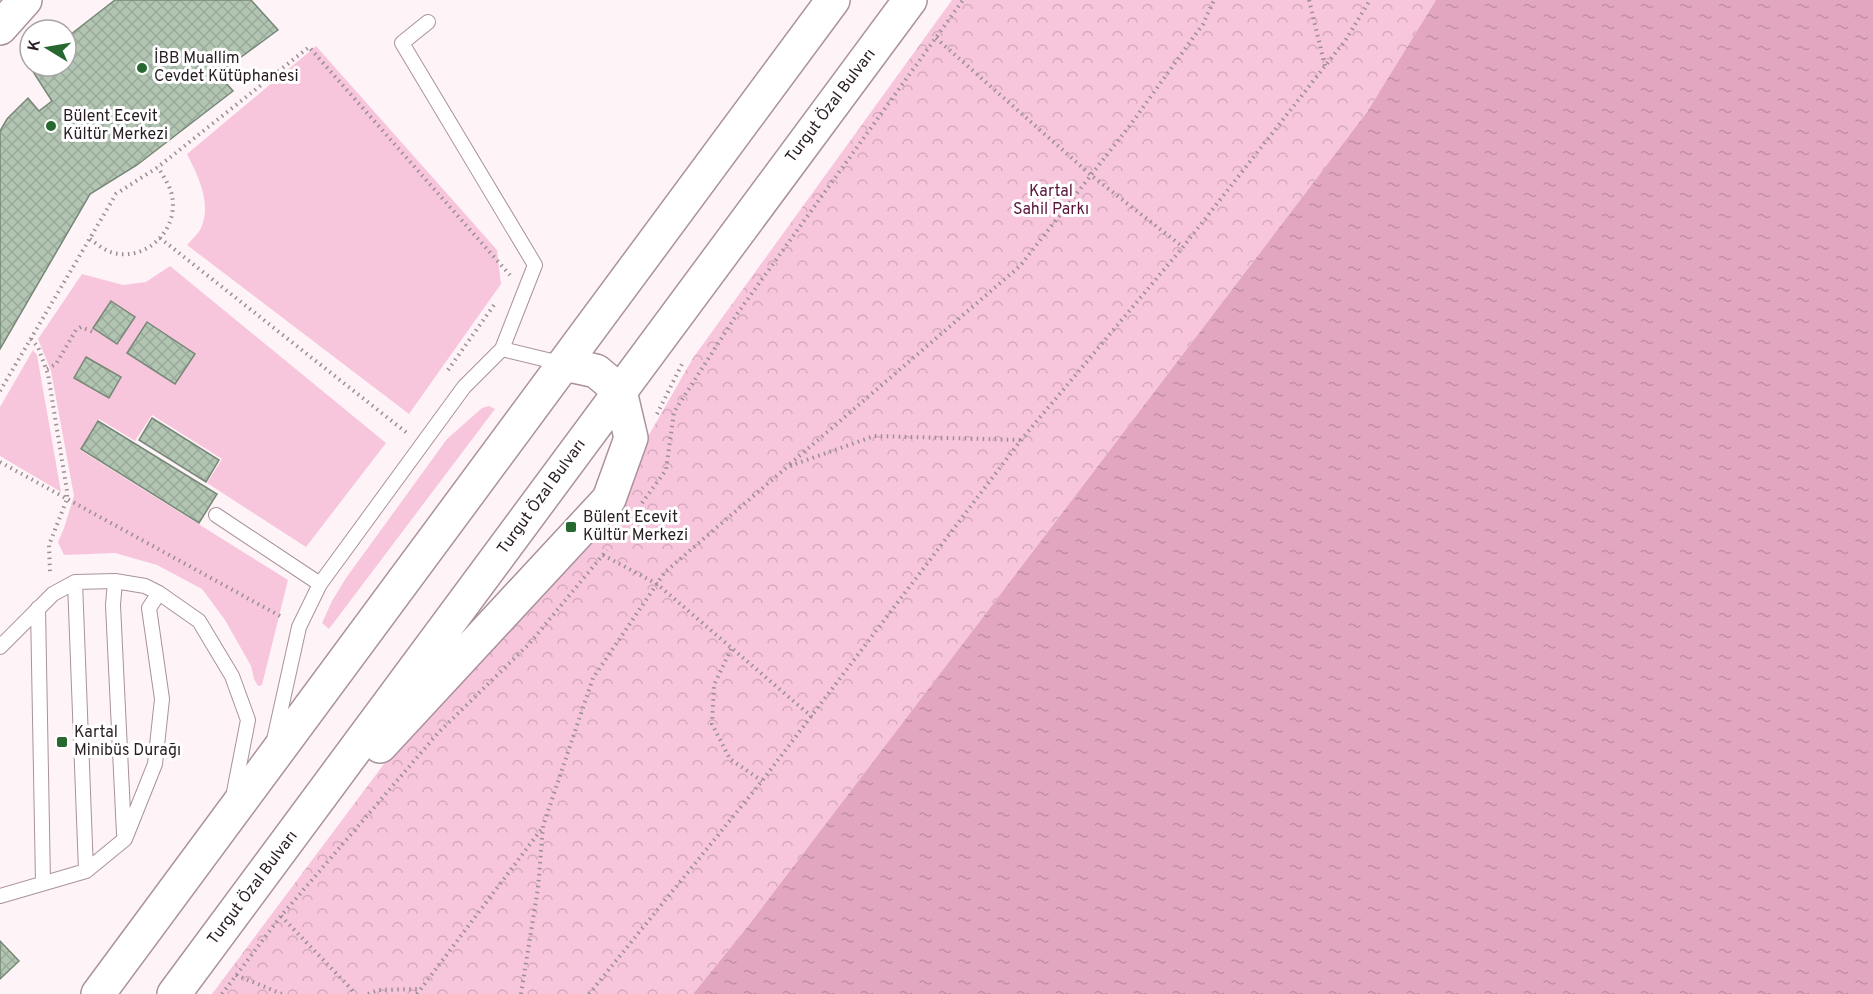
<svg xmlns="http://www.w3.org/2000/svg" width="1873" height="994" viewBox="0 0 1873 994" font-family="Overpass,sans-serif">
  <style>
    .grass { fill: #f8c6dc }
    .park { fill: url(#park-crowns) }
    .water { fill: url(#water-ripples) }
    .building { fill: url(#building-cross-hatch); stroke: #768776; stroke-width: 1.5 }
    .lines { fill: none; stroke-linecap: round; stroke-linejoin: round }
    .lane-casing { stroke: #a9929c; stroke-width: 16 }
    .secondary-casing { stroke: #a9929c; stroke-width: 36 }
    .highway-casing { stroke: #a9929c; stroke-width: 36 }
    .path { stroke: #998f94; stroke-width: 4; stroke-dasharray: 1.5 4.5; stroke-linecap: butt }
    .lane { stroke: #fff; stroke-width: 14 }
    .secondary { stroke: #fff; stroke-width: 33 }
    .highway { stroke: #fff; stroke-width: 33 }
    .poi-dot { fill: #276831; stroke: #fff; stroke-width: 2 }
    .labels { text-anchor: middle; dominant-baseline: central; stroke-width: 6; stroke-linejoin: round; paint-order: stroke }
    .poi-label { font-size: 16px; fill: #271d22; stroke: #fff; text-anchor: start }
    .street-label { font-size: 16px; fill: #271d22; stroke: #fff }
    .park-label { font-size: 16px; fill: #58133a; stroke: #fff }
  </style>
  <defs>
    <pattern id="park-crowns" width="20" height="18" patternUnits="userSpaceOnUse" patternTransform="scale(1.5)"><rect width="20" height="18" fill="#f8c6dc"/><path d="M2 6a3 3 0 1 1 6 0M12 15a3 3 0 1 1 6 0" fill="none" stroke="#d5aabc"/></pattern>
    <pattern id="water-ripples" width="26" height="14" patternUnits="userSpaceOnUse" patternTransform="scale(1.5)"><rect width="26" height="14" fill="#e2a6c1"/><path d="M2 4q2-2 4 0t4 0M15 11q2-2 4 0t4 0" fill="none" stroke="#c28ea6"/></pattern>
    <pattern id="building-cross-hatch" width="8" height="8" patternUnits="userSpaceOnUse" patternTransform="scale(1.5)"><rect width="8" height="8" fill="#b2c5b3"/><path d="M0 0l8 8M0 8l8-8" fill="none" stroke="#99a99a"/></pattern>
  </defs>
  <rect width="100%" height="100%" fill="#fef4f8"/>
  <path class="grass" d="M316,46l181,204 4,34 -92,130 -222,-169c4,-5 10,-10 13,-15 13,-25 -2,-54 -13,-76z
    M170,266l216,177 -80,104 -99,-64 15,-24 -70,-44 -17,26 -36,-22 -19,31 208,130 -26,105 -4,1 -4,-7 -3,-13 -26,-46 -23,-31 -45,-24 -42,-12 -51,2 -6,-13 6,-14 10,-32 -23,-125 -13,-32 44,-65 41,11 23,-3z
    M33,350l4,5 24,137 -61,-36v-49z
    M489,406l6,3 -166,220 -7,-6 10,-22 14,-23 101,-139 35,-31z"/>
  <path class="park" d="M952,0h484l-69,112 -619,814 -55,68h-481l299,-400 111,-112 71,-124z"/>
  <path class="water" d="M1436,0h437v994h-1180l55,-68 619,-814z"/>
  <path class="building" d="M115,0h136l27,30 -60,44 15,17 -96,74 -47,29 -90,155v-218l7,-12 21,-21 11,13 13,-10 -22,-34 36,-1v-28z
    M111,301l24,16 -18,27 -24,-16z
    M147,322l48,32 -20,30 -48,-31z
    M86,357l35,20 -12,21 -35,-20z
    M152,418l67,42 -13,22 -67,-42z
    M98,421l119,73 -18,29 -118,-74z
    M0,941l19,20 -19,18z"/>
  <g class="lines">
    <g class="lane-casing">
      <path id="lane" d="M428,22l-26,21 133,222 -33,84
        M216,515l104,69
        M115,581l-2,24 11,229
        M75,582l11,289
        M38,608l5,275
        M0,647l53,-53 22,-12 40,-1 30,5 14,7 40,28 33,55 16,44 -15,77
        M274,740l25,-113 21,-43 144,-197 38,-38 62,15
        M0,896l86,-25 39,-32 30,-75 7,-65 -13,-91 10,-15"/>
    </g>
    <g class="secondary-casing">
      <path id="secondary" d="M0,28l25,-28"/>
    </g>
    <g class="highway-casing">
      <path id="highway" d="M380,746l229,-247 22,-61 -11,-47 -24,-20 -32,-7
        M98,994l735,-994
        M174,994l736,-994"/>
    </g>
    <path class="path" d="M1309,0l16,66
      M936,38l156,138 91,71
      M160,238l247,195
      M90,239c7,5 15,12 24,14 33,8 65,-24 58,-57 -2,-11 -9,-20 -14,-29
      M31,339l7,8 10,27 19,117v8l-18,46 1,28
      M47,369l9,-5 20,-34 5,-3 12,5
      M448,370l46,-65
      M0,391l116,-197 42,-27 151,-120 201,228
      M657,414l25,-50
      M0,462l280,154
      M790,464l230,-198 111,-142 72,-100 11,-24
      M642,503l24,-33 8,-58 63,-98 226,-314
      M603,555l54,29 155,133
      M731,649l-17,36 -2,39 18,35 32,22
      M281,916l75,78
      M236,975l46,19
      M222,994l59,-78 157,-183 91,-89 78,-94
      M368,994l11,-4 41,-1
      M417,994l126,-167
      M521,994l17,-106 5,-62 50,-148 72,-106 122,-105 87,-31 147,4
      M589,994l173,-213 259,-341 162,-193 142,-181 20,-25 25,-41"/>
    <use href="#lane" class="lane"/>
    <use href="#secondary" class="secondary"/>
    <use href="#highway" class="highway"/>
  </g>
  <g class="poi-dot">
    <circle cx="142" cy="68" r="6"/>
    <circle cx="51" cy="126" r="6"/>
    <rect x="565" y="521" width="12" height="12" rx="3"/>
    <rect x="56" y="736" width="12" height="12" rx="3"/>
  </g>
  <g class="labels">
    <g class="poi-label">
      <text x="154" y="59">İBB Muallim<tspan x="154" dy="18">Cevdet Kütüphanesi</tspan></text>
      <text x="63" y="117">Bülent Ecevit<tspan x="63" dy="18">Kültür Merkezi</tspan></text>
      <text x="583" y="518">Bülent Ecevi̇t<tspan x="583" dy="18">Kültür Merkezi̇</tspan></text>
      <text x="74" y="733">Kartal<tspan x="74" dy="18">Minibüs Durağı</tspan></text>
    </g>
    <g class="street-label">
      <text transform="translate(831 106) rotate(-53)">Turgut Özal Bulvarı</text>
      <text transform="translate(542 497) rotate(-54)">Turgut Özal Bulvarı</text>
      <text transform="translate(253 888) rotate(-53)">Turgut Özal Bulvarı</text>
    </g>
    <g class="park-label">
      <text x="1051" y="192">Kartal<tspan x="1051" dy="18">Sahil Parkı</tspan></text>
    </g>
  </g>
  <g transform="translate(48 48) rotate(281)"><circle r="28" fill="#ffffff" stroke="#a9a5a7" stroke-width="1.5"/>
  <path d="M0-4.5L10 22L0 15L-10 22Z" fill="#276831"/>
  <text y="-9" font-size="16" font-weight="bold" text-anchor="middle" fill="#271d22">K</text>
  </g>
</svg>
